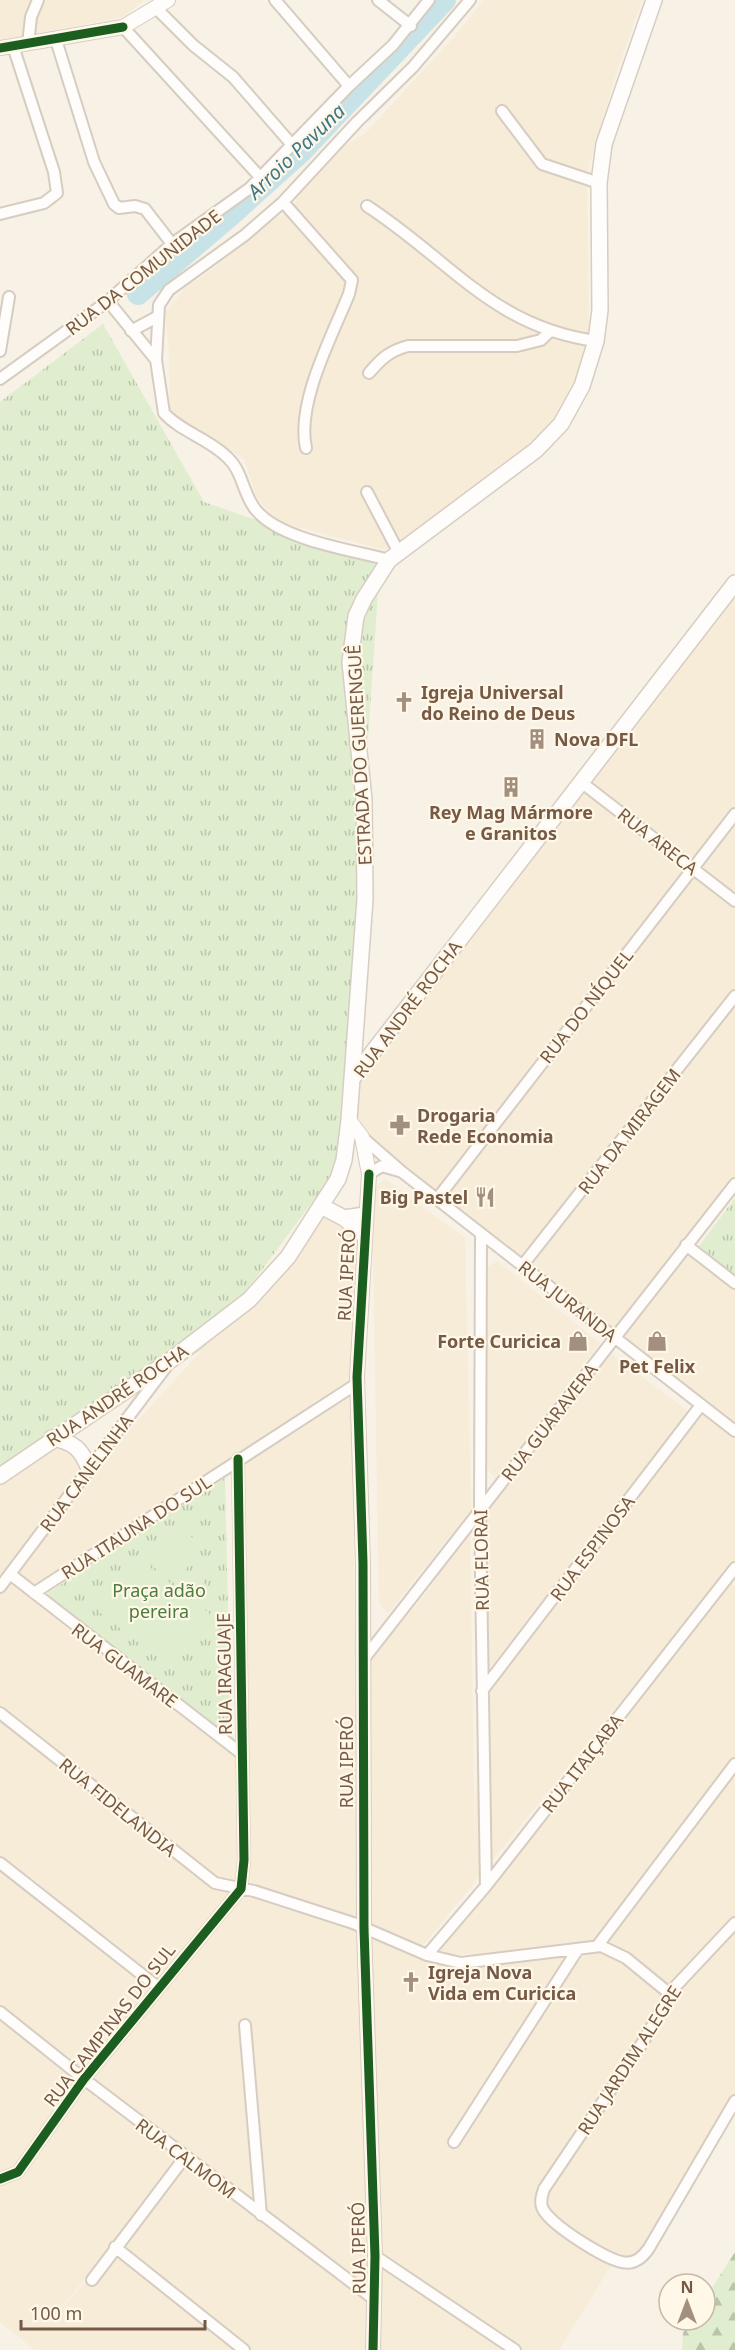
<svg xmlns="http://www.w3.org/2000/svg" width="735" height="2350" viewBox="0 0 735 2350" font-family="'Noto Sans',sans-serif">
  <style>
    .residential { fill: #f6ecd8; fill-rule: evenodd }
    .grass { fill: url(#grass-tufts) }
    .forest { fill: url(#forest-firs) }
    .garden { fill: #e0eecf }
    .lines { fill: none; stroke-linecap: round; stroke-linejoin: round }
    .river { stroke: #c7e3e7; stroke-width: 22 }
    .minor-casing { stroke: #d6ccc1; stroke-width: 14 }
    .tertiary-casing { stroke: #d6ccc1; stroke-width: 16 }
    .secondary-casing { stroke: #d7cdc3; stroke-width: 18 }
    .minor { stroke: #fefdfb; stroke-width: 10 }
    .tertiary { stroke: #fefdfb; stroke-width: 14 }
    .secondary { stroke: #fefdfb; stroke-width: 15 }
    .cycleway-casing { stroke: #fff7e7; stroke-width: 13 }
    .cycleway { stroke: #1b5e20; stroke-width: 9 }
    .labels { text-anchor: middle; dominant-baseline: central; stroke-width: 4.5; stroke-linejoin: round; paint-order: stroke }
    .street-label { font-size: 18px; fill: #765a45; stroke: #fff7e7 }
    .poi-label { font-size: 18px; font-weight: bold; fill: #765a45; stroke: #fff7e7; text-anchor: start }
    .park-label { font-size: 18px; fill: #4b7d3c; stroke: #fff7e7 }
    .water-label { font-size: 20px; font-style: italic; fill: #3d798b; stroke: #fff7e7 }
  </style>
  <defs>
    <pattern id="grass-tufts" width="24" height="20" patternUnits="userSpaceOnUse" patternTransform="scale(1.5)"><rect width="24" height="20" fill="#e0eecf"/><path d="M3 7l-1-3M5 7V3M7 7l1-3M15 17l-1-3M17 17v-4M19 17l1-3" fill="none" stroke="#bac4aa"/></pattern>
    <pattern id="forest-firs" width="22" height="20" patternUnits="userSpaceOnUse" patternTransform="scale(1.5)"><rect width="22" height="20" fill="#e0eecf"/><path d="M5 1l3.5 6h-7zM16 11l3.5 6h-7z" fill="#bac4aa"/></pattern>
  </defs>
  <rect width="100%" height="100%" fill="#f7f1e6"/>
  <path class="residential" d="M0,0h144l-20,17 -124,23z
    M484,0h158l-25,71 -30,101 2,161 -10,44 -23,40 -44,44 -64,48 -63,41 -106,-28 -22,-23 -13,-40 -74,-45 -1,-62 -4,-39 21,-26 26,-17 54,-46 28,-16 5,-20 36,-37 31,-18 88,-96z
    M735,590v593l-54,67 54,40v271l-313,386 -51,-18 -4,-266 57,-67 46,-67 5,324 3,-158 223,-291 -346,-270 5,-56z
    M385,1179l80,59 6,272 -83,103 -9,-10 -7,-413z
    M322,1208l42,27 -7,142 -115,76 109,-57 8,491 7,47 58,21 300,-378 11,9v517l-91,146 -16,12 -16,3 -53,86h-524l-35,-28v-839l58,-35 10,-1 10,5 9,25 116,-128zM237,1457v301l-208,-164zM569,1951l-92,17 -32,-5 -19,-8zM167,2179l-52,68 -64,74v-1z
    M497,1261l103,82 -105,136 -8,-12 -4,-197z
    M611,1353l78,59 -206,265 -2,-158z"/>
  <path class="grass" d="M103,324l101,178 176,61 -41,603 -136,183 -203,129v-1076z
    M735,1198v77l-36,-29z
    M225,1478l6,263 -186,-146z"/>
  <path class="forest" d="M735,2252v98h-53l1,-17 8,-13h14v-21z"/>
  <path class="garden" d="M179,1527l24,19 -28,38 -24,-19z
    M138,1558l72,56 -41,52 -71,-55z
    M192,1573l27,22 -11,14 -28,-22z"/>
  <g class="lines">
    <path class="river" d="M138,294l93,-79 71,-64 143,-151"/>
    <g class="minor-casing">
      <path id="minor" d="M275,0l74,86
        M378,0l33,26
        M156,8l37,37 40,32 60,69
        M123,27l137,150
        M56,40l38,122 20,42 5,4 16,-2 10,3 27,35
        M28,44l3,-27 7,-17
        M502,111l40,53 57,19
        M283,202l69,78 -3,14c-17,42 -53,109 -43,154
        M367,206c82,53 126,121 229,135
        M0,214l44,-11 13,-10 -3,-21 -41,-126
        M108,301l48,59 8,53c17,19 46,26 64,45 15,14 15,37 28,52 24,30 96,40 133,50
        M131,331l26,-14
        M0,351l9,-54
        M156,360l3,-55 10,-15 76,-55 38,-33 74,-80 56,-55 57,-67
        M369,373c12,-14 20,-22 39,-27h109l24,-6 8,-8
        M0,379l108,-78 64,-57 78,-56 99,-102 44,-41 36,-45
        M367,492l31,59
        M581,782l154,119
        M362,1137l40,35 333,259
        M369,1174l13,-8 17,5
        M437,1199l298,-385
        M481,1234l-1,277 6,375
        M686,1245l49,38
        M522,1266l213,-270
        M10,1574l232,180
        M0,1587l166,-220
        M34,1593l324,-210
        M363,1660l372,-476
        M482,1691l219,-286
        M0,1713l215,170 39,8 99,32 74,32 34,8 140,-17 25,12 44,36
        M0,1863l159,125
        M735,1923l-62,66 -30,53 -99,147c-2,6 -4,12 -2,18 5,16 63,52 80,55 12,3 21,-5 27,-14l86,-147
        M598,1945l137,-181
        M427,1955l59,-69 249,-318
        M0,2012l84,67 291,221
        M245,2025l16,190
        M454,2142l124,-193
        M0,2179l18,-7 66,-93 157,-190 3,-29 -6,-401
        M115,2247l129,103
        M375,2256l140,94
        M92,2280l93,-123"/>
    </g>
    <g class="tertiary-casing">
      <path id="tertiary" d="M0,48l123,-21 45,-27
        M349,1120l13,17 7,37 -12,203 6,186 1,366 11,327 -2,94"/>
    </g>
    <g class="secondary-casing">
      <path id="secondary" d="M352,1079l383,-496
        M321,1206l23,12 20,17
        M344,1218l21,-3
        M52,1438c21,4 30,11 37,31
        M0,1476l172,-117 77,-59 39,-43 50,-78 6,-19 5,-40 16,-221 -1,-99 -14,-138 6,-46 8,-17 25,-39 147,-110 25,-26 21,-38 14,-45 4,-31 -1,-127 5,-39 50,-144"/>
    </g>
    <use href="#minor" class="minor"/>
    <use href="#tertiary" class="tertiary"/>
    <use href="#secondary" class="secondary"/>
    <g class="cycleway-casing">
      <path id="cycleway" d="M0,48l123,-21
        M369,1174l-12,203 6,186 1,366 11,327 -2,94
        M0,2179l18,-7 66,-93 157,-190 3,-29 -6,-401"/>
    </g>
    <use href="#cycleway" class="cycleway"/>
  </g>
  <defs>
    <g id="church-bare" transform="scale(1.62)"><path d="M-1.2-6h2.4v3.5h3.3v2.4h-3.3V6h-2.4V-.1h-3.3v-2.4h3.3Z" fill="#a38f7d" stroke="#fff7e7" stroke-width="2.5" paint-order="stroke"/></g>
    <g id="building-bare" transform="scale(1.62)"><path d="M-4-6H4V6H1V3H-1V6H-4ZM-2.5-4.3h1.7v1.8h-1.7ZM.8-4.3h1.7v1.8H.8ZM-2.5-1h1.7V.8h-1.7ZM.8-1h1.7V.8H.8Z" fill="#a38f7d" stroke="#fff7e7" stroke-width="2.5" paint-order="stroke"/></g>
    <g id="pharmacy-bare" transform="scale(1.62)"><path d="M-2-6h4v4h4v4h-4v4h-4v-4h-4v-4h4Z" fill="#a38f7d" stroke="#fff7e7" stroke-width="2.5" paint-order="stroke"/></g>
    <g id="restaurant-bare" transform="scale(1.62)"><path d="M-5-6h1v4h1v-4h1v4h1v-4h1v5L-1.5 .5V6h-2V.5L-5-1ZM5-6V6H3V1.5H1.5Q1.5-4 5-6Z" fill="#a38f7d" stroke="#fff7e7" stroke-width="2.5" paint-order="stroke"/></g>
    <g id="shop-bare" transform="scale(1.62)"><path d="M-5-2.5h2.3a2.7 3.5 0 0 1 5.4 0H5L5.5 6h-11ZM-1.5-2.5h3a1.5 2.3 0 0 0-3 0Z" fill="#a38f7d" stroke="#fff7e7" stroke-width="2.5" paint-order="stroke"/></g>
  </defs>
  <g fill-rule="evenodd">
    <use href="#church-bare" x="404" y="702"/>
    <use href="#building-bare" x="537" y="739"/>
    <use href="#building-bare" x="511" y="787"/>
    <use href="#pharmacy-bare" x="400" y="1125"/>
    <use href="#restaurant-bare" x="485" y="1197"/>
    <use href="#shop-bare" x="578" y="1341"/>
    <use href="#shop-bare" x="657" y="1341"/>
    <use href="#church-bare" x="411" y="1982"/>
  </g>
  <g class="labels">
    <g class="street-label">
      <text transform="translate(143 272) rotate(-38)">RUA DA COMUNIDADE</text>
      <text transform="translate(359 755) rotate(-93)">ESTRADA DO GUERENGUÊ</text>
      <text transform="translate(658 841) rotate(38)">RUA ARECA</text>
      <text transform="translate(586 1006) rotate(-52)">RUA DO NÍQUEL</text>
      <text transform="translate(407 1009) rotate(-53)">RUA ANDRÉ ROCHA</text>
      <text transform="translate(629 1131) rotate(-52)">RUA DA MIRAGEM</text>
      <text transform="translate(346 1275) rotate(-87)">RUA IPERÓ</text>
      <text transform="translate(568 1301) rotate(38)">RUA JURANDA</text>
      <text transform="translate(117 1395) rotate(-34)">RUA ANDRÉ ROCHA</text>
      <text transform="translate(549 1422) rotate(-52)">RUA GUARAVERA</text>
      <text transform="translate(86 1473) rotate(-53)">RUA CANELINHA</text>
      <text transform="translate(136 1527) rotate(-33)">RUA ITAUNA DO SUL</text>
      <text transform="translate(592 1548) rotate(-53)">RUA ESPINOSA</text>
      <text transform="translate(481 1560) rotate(-91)">RUA FLORAI</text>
      <text transform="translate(125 1665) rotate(37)">RUA GUAMARE</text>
      <text transform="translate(224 1674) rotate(-91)">RUA IRAGUAJE</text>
      <text transform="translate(346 1762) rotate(-90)">RUA IPERÓ</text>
      <text transform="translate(582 1763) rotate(-52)">RUA ITAIÇABA</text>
      <text transform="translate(118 1807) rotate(39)">RUA FIDELANDIA</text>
      <text transform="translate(109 2025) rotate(-52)">RUA CAMPINAS DO SUL</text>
      <text transform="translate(629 2060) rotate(-57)">RUA JARDIM ALEGRE</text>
      <text transform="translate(186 2158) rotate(37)">RUA CALMOM</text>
      <text transform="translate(358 2248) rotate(-91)">RUA IPERÓ</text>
    </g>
    <g class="poi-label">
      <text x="421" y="692">Igreja Universal<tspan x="421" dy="21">do Reino de Deus</tspan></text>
      <text x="554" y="739">Nova DFL</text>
      <text x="511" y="812" text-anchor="middle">Rey Mag Mármore<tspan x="511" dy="21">e Granitos</tspan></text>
      <text x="417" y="1115">Drogaria<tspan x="417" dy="21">Rede Economia</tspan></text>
      <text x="468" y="1197" text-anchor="end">Big Pastel</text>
      <text x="561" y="1341" text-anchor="end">Forte Curicica</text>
      <text x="657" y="1366" text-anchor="middle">Pet Felix</text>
      <text x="428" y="1972">Igreja Nova<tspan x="428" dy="21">Vida em Curicica</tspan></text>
    </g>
    <g class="park-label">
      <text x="159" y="1590">Praça adão<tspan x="159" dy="21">pereira</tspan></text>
    </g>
    <g class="water-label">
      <text transform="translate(296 151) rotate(-44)">Arroio Pavuna</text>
    </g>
  </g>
  <g transform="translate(687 2302)"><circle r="28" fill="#fff7e7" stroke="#c8b8a6" stroke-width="1.5"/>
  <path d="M0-4.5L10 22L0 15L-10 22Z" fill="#a38f7d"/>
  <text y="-9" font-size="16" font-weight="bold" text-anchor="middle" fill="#765a45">N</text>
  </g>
  <path d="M21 2320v9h184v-9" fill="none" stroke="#765a45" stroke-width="3"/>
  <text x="30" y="2320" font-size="18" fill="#765a45" stroke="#fff7e7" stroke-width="4.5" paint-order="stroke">100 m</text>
</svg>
